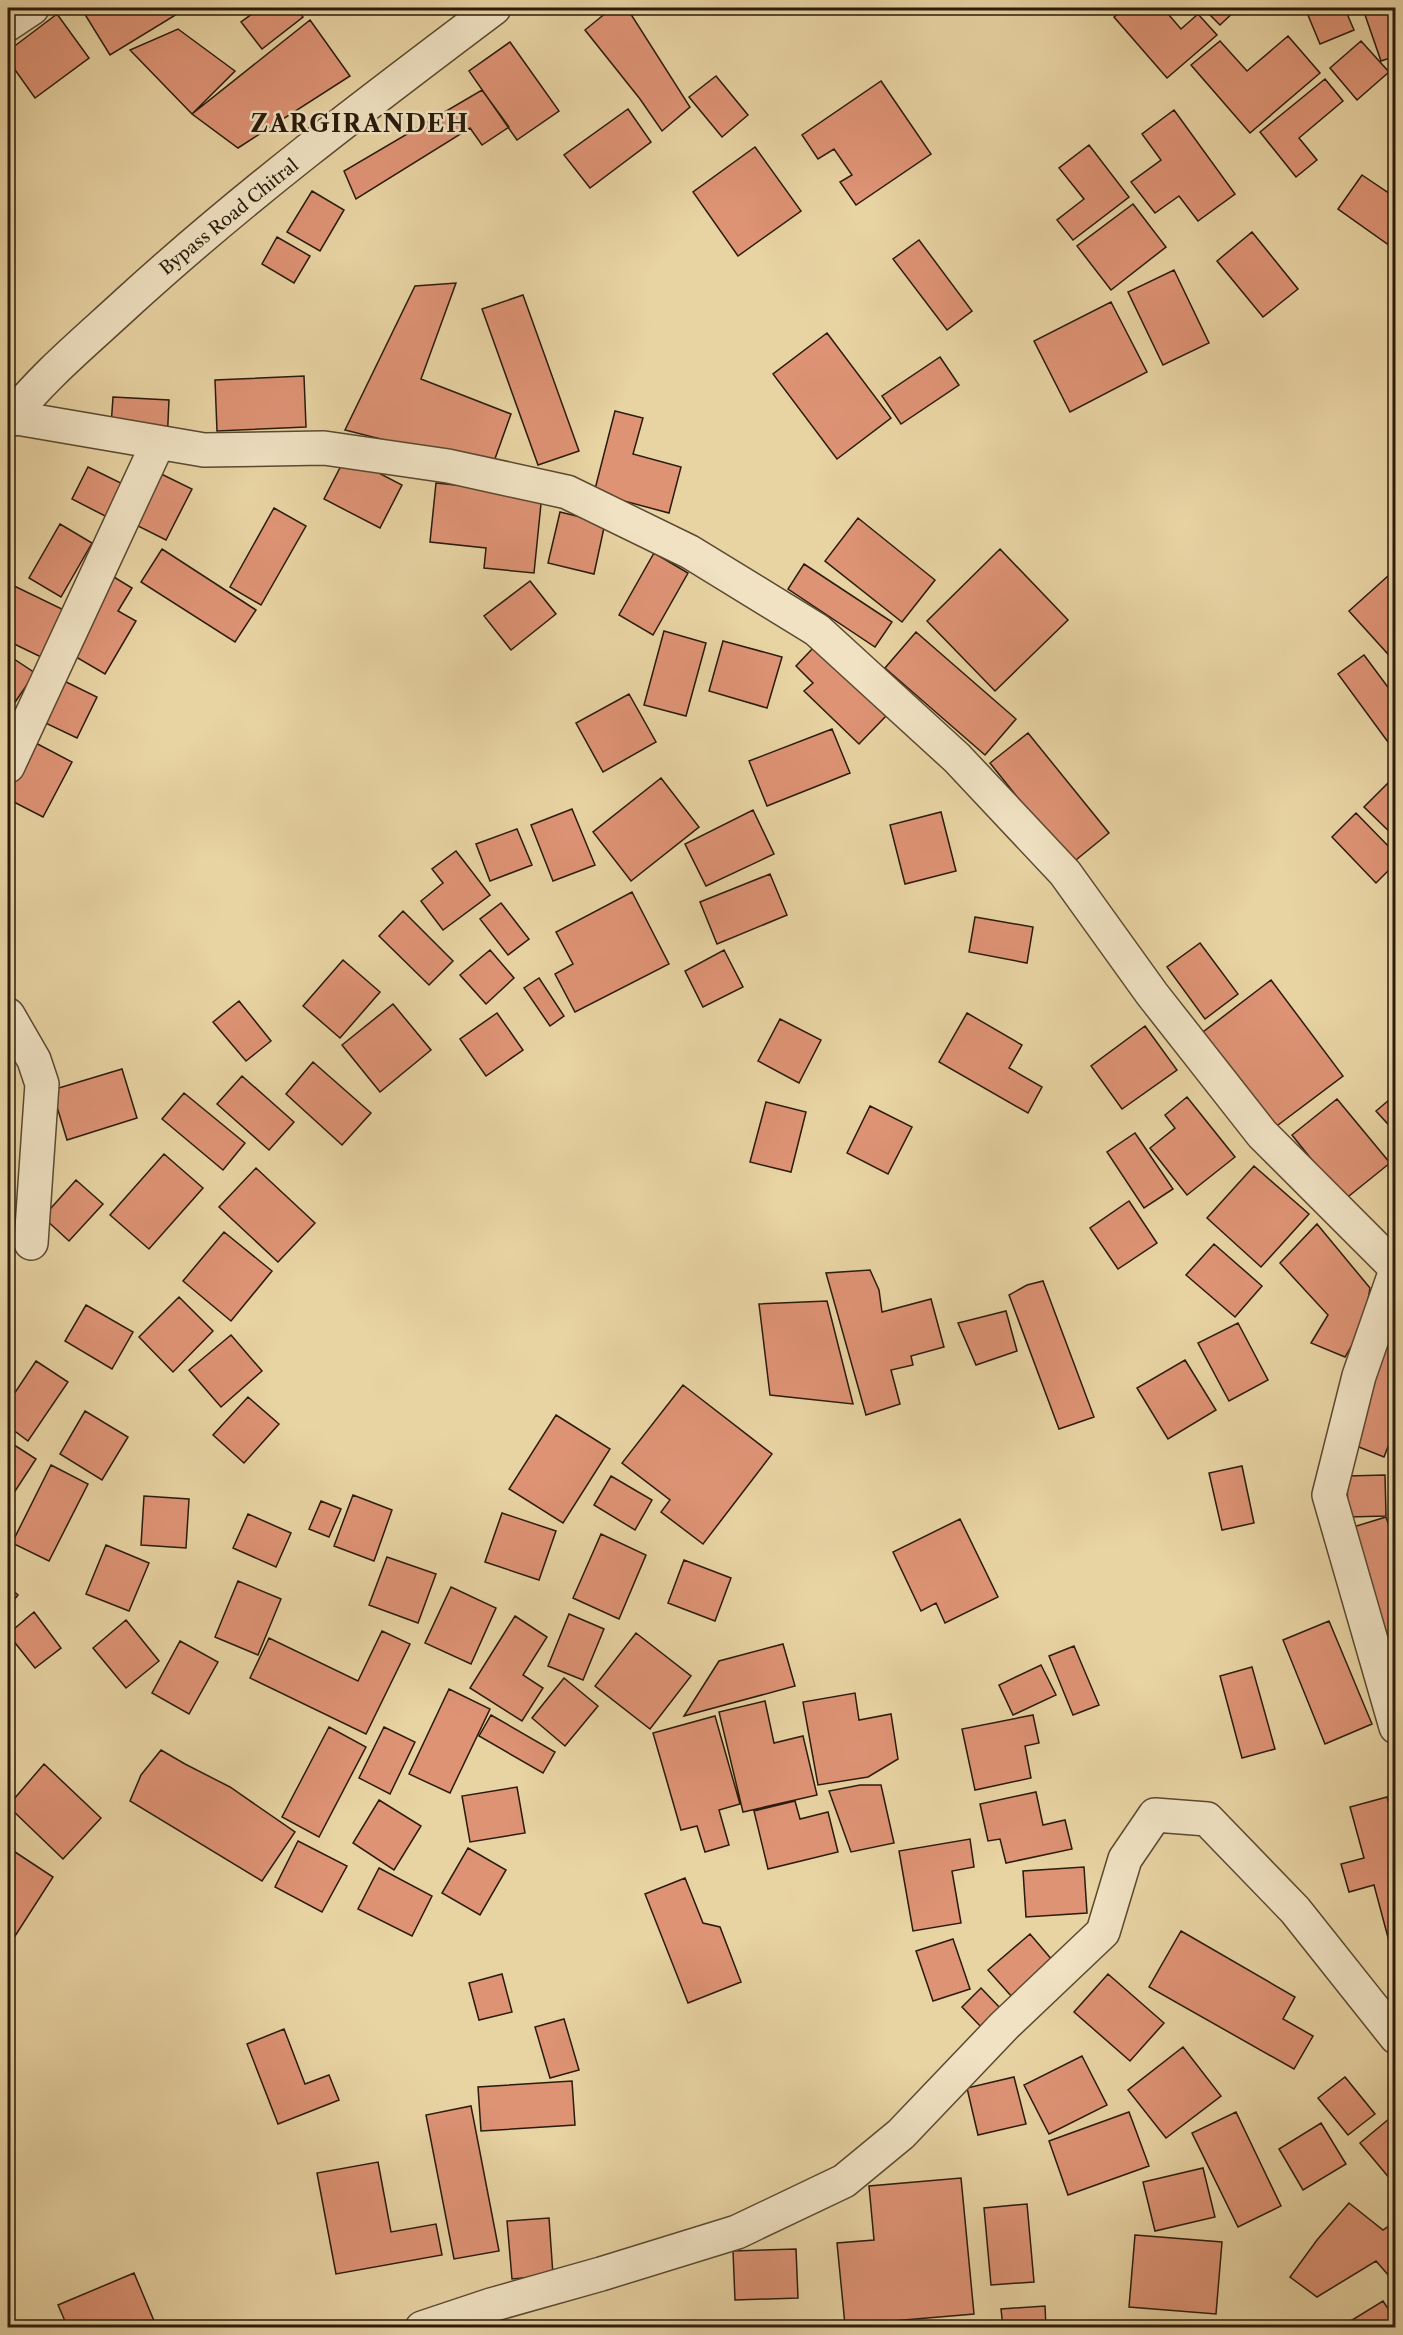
<svg xmlns="http://www.w3.org/2000/svg" width="1403" height="2335" viewBox="0 0 1403 2335" font-family="'Libre Caslon Text',serif">
  <style>
    .building { fill: #de9375; stroke: #2a1b0b; stroke-width: 1.5 }
    .lines { fill: none; stroke-linecap: round; stroke-linejoin: round }
    .minor-casing { stroke: #5a4931; stroke-width: 36 }
    .tertiary-casing { stroke: #5a4931; stroke-width: 36 }
    .minor { stroke: #f0e2c3; stroke-width: 33 }
    .tertiary { stroke: #f0e2c3; stroke-width: 33 }
    .labels { text-anchor: middle; dominant-baseline: central; stroke-width: 5; stroke-linejoin: round; paint-order: stroke }
    .street-label { font-size: 18px; fill: #2a1b0b; stroke: #f0e2c3 }
    .district-label { font-size: 24px; font-weight: bold; letter-spacing: 1.5px; fill: #2a1b0b; stroke: #f0e2c3 }
  </style>
  <rect width="100%" height="100%" fill="#e8d3a3"/>
  <filter id="stains"><feTurbulence type="fractalNoise" baseFrequency=".00333" numOctaves="4"/><feColorMatrix values="0 0 0 0 .2 0 0 0 0 .09 0 0 0 0 .02 0 0 0 .5 -.17"/></filter>
  <radialGradient id="worn" r=".72"><stop offset=".6" stop-color="#630" stop-opacity="0"/><stop offset="1" stop-color="#630" stop-opacity=".3"/></radialGradient>
  <path class="building" d="M81,8h106l-77,47z
    M260,8h36l7,9 -41,32 -21,-27z
    M612,8h15l63,99 -28,24 -22,-32 -55,-69z
    M1126,8h37l18,21 17,-15 19,21 -50,43 -53,-61z
    M1203,8h35l-18,17z
    M1305,8h43l-3,1 9,21 -34,14z
    M1379,8h17v48l-15,5 -17,-49z
    M57,14l32,44 -54,40 -27,-38v-9z
    M310,20l40,56 -112,72 -46,-34z
    M178,29l57,42 -43,43 -62,-64z
    M1288,36l32,37 -70,60 -59,-68 29,-24 27,30z
    M1361,41l28,31 -32,28 -27,-32z
    M510,42l49,69 -42,29 -48,-69z
    M716,76l32,39 -26,22 -33,-40z
    M1325,79l18,22 -44,37 18,22 -21,17 -36,-45z
    M881,81l50,73 -75,51 -16,-23 12,-7 -18,-26 -16,10 -16,-24z
    M482,90l27,37 -27,18 -12,-17 -114,71 -12,-28z
    M628,109l23,33 -61,46 -26,-33z
    M1174,110l61,84 -37,27 -19,-25 -24,17 -24,-31 30,-22 -19,-26z
    M1089,145l40,52 -56,43 -16,-20 27,-21 -25,-31z
    M755,147l46,64 -63,45 -45,-64z
    M1362,175l34,23v47l-3,3 -55,-39z
    M312,191l32,19 -24,41 -33,-19z
    M1133,204l33,43 -55,43 -34,-44z
    M1252,232l46,57 -35,28 -46,-56z
    M277,237l33,19 -16,27 -32,-19z
    M919,240l53,71 -25,19 -54,-71z
    M1174,270l35,73 -46,22 -35,-73z
    M456,283l-35,96 90,35 -19,53 -147,-37 70,-144z
    M523,295l56,156 -41,14 -56,-156z
    M1111,302l36,70 -77,40 -36,-71z
    M827,333l64,85 -54,41 -64,-85z
    M940,357l19,28 -58,39 -19,-28z
    M304,376l2,51 -89,4 -2,-51z
    M113,397l56,3 -2,44 -57,-3z
    M615,411l28,7 -10,36 48,13 -12,46 -75,-20z
    M346,456l56,29 -22,43 -56,-29z
    M88,467l39,19 -16,33 -39,-20z
    M149,468l43,21 -26,51 -42,-21z
    M436,483l106,11 -8,79 -50,-5 2,-20 -56,-6z
    M274,508l32,18 -45,79 -31,-18z
    M560,512l45,11 -11,51 -46,-11z
    M858,518l77,62 -33,42 -77,-61z
    M60,524l32,19 -31,54 -32,-19z
    M162,549l94,61 -21,32 -94,-60z
    M1000,549l68,71 -73,71 -68,-70z
    M654,553l34,20 -35,62 -34,-20z
    M804,564l88,58 -17,25 -87,-58z
    M104,571l28,17 -14,23 18,10 -31,53 -46,-27z
    M1388,576l8,8v79l-47,-52z
    M530,581l26,33 -45,36 -27,-34z
    M8,583l56,27 -23,47 -33,-16z
    M664,631l42,12 -20,73 -42,-11z
    M916,632l100,87 -31,36 -100,-87z
    M723,641l59,16 -15,51 -58,-17z
    M814,647l72,69 -27,28 -55,-53 9,-8 -17,-17z
    M8,655l27,18 -26,38 -1,-1z
    M1364,655l32,43v39l-8,5 -50,-68z
    M58,678l39,19 -20,41 -38,-18z
    M629,694l27,48 -53,30 -27,-49z
    M832,729l18,44 -83,33 -18,-45z
    M1028,733l81,100 -38,31 -81,-101z
    M30,740l42,22 -29,55 -35,-18v-17z
    M1396,775v63l-32,-31z
    M661,778l38,49 -68,54 -38,-49z
    M572,809l23,56 -42,16 -22,-56z
    M753,810l21,44 -68,32 -21,-42z
    M941,812l15,59 -51,13 -15,-59z
    M1356,813l40,41v9l-20,20 -44,-46z
    M517,829l15,36 -42,16 -14,-37z
    M456,851l34,44 -47,35 -22,-29 22,-18 -11,-14z
    M770,874l17,41 -70,29 -17,-42z
    M632,892l37,72 -94,48 -20,-38 18,-10 -17,-32z
    M501,903l28,36 -21,16 -28,-36z
    M403,911l50,50 -24,24 -50,-49z
    M975,917l58,10 -6,36 -58,-11z
    M1200,943l38,51 -33,25 -38,-52z
    M490,950l24,28 -28,26 -26,-29z
    M724,950l19,37 -40,20 -18,-36z
    M343,960l37,32 -40,46 -37,-32z
    M539,978l25,38 -14,10 -26,-38z
    M1271,980l72,96 -69,52 -71,-96z
    M239,1001l32,40 -25,20 -33,-39z
    M393,1004l38,46 -51,42 -38,-47z
    M497,1013l26,37 -37,26 -26,-37z
    M967,1013l55,32 -13,23 33,19 -14,26 -89,-51z
    M780,1019l41,21 -22,43 -41,-22z
    M1145,1026l32,44 -55,39 -31,-43z
    M313,1062l58,51 -29,32 -56,-51z
    M122,1069l15,49 -70,22 -15,-50z
    M242,1076l52,46 -25,28 -52,-46z
    M184,1093l61,50 -22,27 -61,-51z
    M1396,1094v39l-20,-22z
    M1187,1097l48,60 -48,38 -37,-47 25,-20 -10,-13z
    M1337,1099l53,64 -46,37 -52,-65z
    M766,1102l40,10 -15,60 -41,-10z
    M870,1106l42,21 -24,47 -41,-21z
    M1135,1133l38,56 -29,19 -37,-56z
    M164,1154l39,34 -54,61 -39,-34z
    M1254,1166l55,48 -48,53 -54,-49z
    M256,1168l59,55 -37,39 -59,-55z
    M76,1180l27,24 -34,37 -26,-24z
    M1129,1201l28,42 -39,26 -28,-41z
    M1317,1224l53,64 -6,36 -19,33 -34,-14 17,-28 -48,-52z
    M224,1232l48,39 -41,50 -48,-40z
    M1214,1244l48,42 -27,31 -49,-42z
    M870,1270l9,20 3,22 49,-13 13,48 -33,9 2,9 -22,5 9,34 -34,11 -40,-142z
    M1043,1281l51,136 -35,12 -50,-134 18,-10z
    M179,1297l34,34 -40,41 -34,-35z
    M827,1301l26,103 -83,-9 -11,-91z
    M86,1305l47,27 -21,37 -47,-28z
    M1006,1311l11,40 -41,14 -18,-42z
    M1396,1319v107l-12,31 -35,-14z
    M1238,1323l30,57 -39,21 -31,-58z
    M231,1335l31,36 -41,36 -32,-37z
    M1185,1360l31,50 -48,29 -31,-51z
    M36,1361l32,21 -40,59 -20,-15v-23z
    M683,1385l89,69 -69,90 -42,-32 9,-12 -48,-37z
    M248,1397l31,27 -35,39 -31,-28z
    M85,1411l43,26 -26,43 -42,-26z
    M556,1415l54,34 -47,74 -54,-34z
    M8,1441l28,18 -28,43z
    M51,1465l37,19 -39,77 -37,-18z
    M1242,1466l12,57 -32,7 -13,-57z
    M1385,1475l1,41 -38,1 -1,-41z
    M611,1476l41,24 -17,30 -41,-25z
    M353,1495l39,15 -18,51 -40,-15z
    M144,1496l45,3 -3,49 -45,-3z
    M321,1501l20,8 -12,28 -20,-8z
    M502,1513l54,18 -17,49 -54,-18z
    M248,1514l43,19 -15,34 -43,-19z
    M1386,1517l10,30v94l-10,3 -36,-116z
    M960,1519l38,78 -53,26 -9,-20 -15,8 -28,-59z
    M601,1534l45,21 -27,64 -46,-21z
    M106,1545l43,18 -20,48 -43,-17z
    M387,1557l49,17 -18,49 -49,-18z
    M684,1560l47,18 -16,43 -47,-18z
    M238,1581l43,18 -23,56 -43,-18z
    M8,1586l10,9 -10,12z
    M451,1587l45,21 -25,56 -46,-21z
    M34,1612l27,36 -26,20 -27,-34z
    M569,1614l35,15 -21,51 -35,-14z
    M515,1616l32,21 -24,38 20,13 -21,33 -52,-33z
    M126,1620l33,41 -33,27 -33,-40z
    M1329,1621l43,103 -47,20 -42,-104z
    M382,1631l28,13 -44,90 -116,-56 19,-40 89,43z
    M636,1633l55,43 -41,53 -55,-43z
    M180,1641l38,21 -29,52 -37,-21z
    M783,1644l12,42 -111,30 35,-55z
    M1074,1646l25,59 -26,10 -24,-59z
    M1041,1665l15,30 -43,20 -14,-30z
    M1252,1667l23,82 -33,9 -22,-82z
    M564,1678l34,28 -33,40 -33,-28z
    M449,1689l41,20 -40,84 -41,-19z
    M855,1693l4,27 32,-6 7,45 -30,18 -50,8 -15,-83z
    M765,1701l9,42 29,-7 14,59 -74,17 -24,-100z
    M491,1715l64,37 -12,21 -64,-37z
    M1033,1715l6,28 -14,3 6,32 -56,12 -13,-61z
    M715,1716l25,88 -21,6 10,35 -24,7 -8,-26 -16,4 -28,-97z
    M329,1727l37,20 -47,90 -37,-20z
    M384,1727l31,15 -25,52 -31,-16z
    M161,1750l24,14 45,23 65,45 -33,49 -132,-80 11,-26z
    M44,1764l57,54 -38,41 -55,-53z
    M860,1785h21l13,58 -43,9 -22,-61z
    M517,1787l8,46 -55,9 -8,-46z
    M1036,1792l7,33 22,-5 7,29 -66,14 -6,-24 -12,2 -8,-37z
    M1387,1797l9,33v129l-2,1 -20,-75 -25,7 -8,-28 23,-6 -14,-51z
    M379,1800l42,26 -27,44 -41,-27z
    M795,1801l5,18 28,-7 10,40 -70,17 -14,-58z
    M970,1839l4,28 -22,4 9,52 -48,8 -14,-80z
    M298,1841l49,25 -25,46 -47,-25z
    M9,1848l44,29 -45,70v-97z
    M468,1848l38,22 -26,45 -38,-22z
    M1084,1867l3,46 -61,4 -3,-46z
    M379,1868l53,28 -20,40 -54,-27z
    M685,1878l18,45 17,4 21,55 -53,21 -43,-109z
    M1181,1931l114,66 -12,22 30,17 -19,33 -145,-82z
    M1030,1934l23,27 -41,36 -24,-27z
    M953,1939l17,50 -37,12 -17,-50z
    M502,1974l10,38 -33,8 -10,-37z
    M1108,1974l56,49 -34,38 -56,-49z
    M981,1988l21,22 -19,19 -21,-22z
    M564,2019l15,51 -29,8 -15,-51z
    M284,2029l21,55 24,-9 10,25 -61,24 -31,-80z
    M1183,2047l38,49 -55,42 -38,-48z
    M1082,2056l25,49 -58,29 -25,-49z
    M1014,2077l12,47 -48,11 -11,-47z
    M1345,2077l30,37 -27,21 -30,-37z
    M572,2081l3,44 -94,6 -3,-44z
    M471,2106l28,145 -45,8 -28,-144z
    M1129,2112l20,54 -81,29 -19,-54z
    M1236,2112l45,94 -43,21 -46,-94z
    M1396,2113v73l-36,-43z
    M1321,2123l25,41 -43,26 -24,-41z
    M378,2162l13,70 45,-8 6,31 -106,19 -19,-101z
    M1203,2168l12,49 -60,14 -12,-49z
    M961,2178l13,136 -129,11 -8,-82 37,-3 -5,-54z
    M1349,2203l34,27 13,-9v63l-20,-23 -59,36 -27,-20 27,-37z
    M1027,2204l7,78 -43,3 -7,-77z
    M549,2218l4,57 -41,4 -5,-58z
    M1135,2235l87,7 -6,72 -87,-7z
    M796,2249l2,49 -63,2 -2,-49z
    M134,2273l23,55h-89l-10,-23z
    M1383,2301l13,20v7h-57z
    M1045,2306l1,22h-43l-2,-19z"/>
  <g class="lines">
    <g class="minor-casing">
      <path id="minor" d="M8,414l3,3 193,33 120,-2 124,18 119,26 123,60 127,78 140,128 108,115 87,121 110,140 134,134
        M8,766l150,-323
        M8,1015l26,45 8,24 -11,159
        M1396,1270l-37,106 -30,119 67,232
        M422,2328l69,-23 110,-31 136,-42 107,-51 57,-47 103,-108 99,-94 22,-73 30,-44 52,4 88,91 101,127"/>
    </g>
    <g class="tertiary-casing">
      <path id="tertiary" d="M8,24l24,-16
        M8,421c34,-44 78,-80 119,-118 116,-106 242,-201 367,-295"/>
    </g>
    <use href="#minor" class="minor"/>
    <use href="#tertiary" class="tertiary"/>
  </g>
  <g class="labels">
    <g class="street-label">
      <text transform="translate(229 217) rotate(-39)">Bypass Road Chitral</text>
    </g>
    <g class="district-label">
      <text x="360" y="123">ZARGIRANDEH</text>
    </g>
  </g>
  <rect width="1403" height="2335" fill="none" stroke="#e8d3a3" stroke-width="30"/>
  <rect x="9" y="9" width="1385" height="2317" fill="none" stroke="#2a1b0b" stroke-width="3"/>
  <rect x="15" y="15" width="1373" height="2305" fill="none" stroke="#2a1b0b" stroke-width="1.5"/>
  <rect width="100%" height="100%" filter="url(#stains)"/>
  <rect width="100%" height="100%" fill="url(#worn)"/>
</svg>
